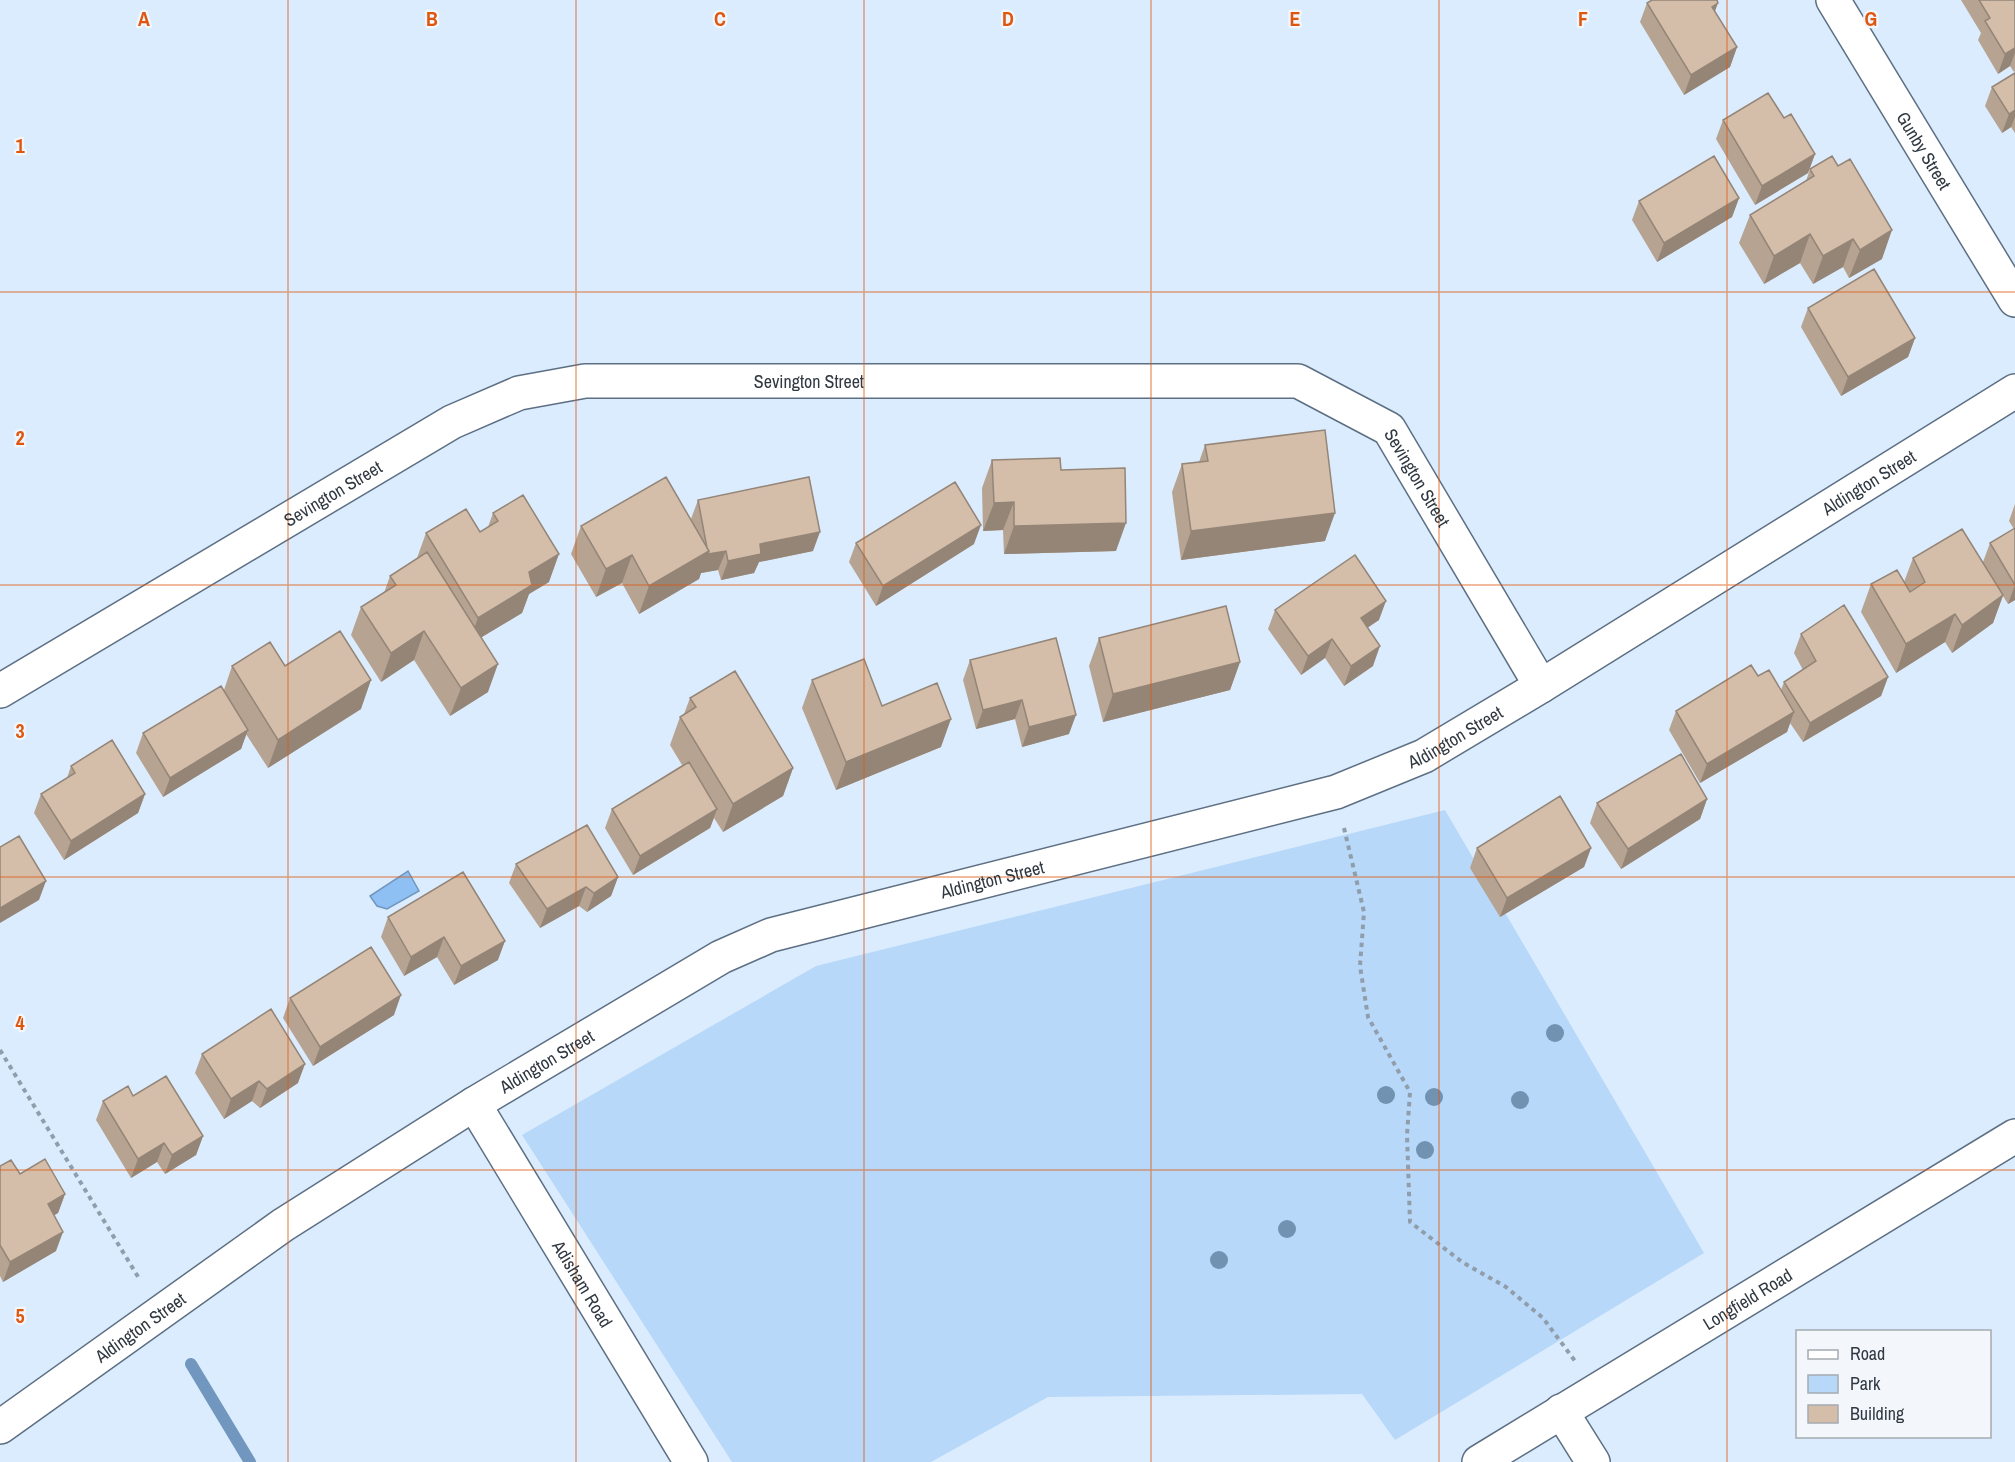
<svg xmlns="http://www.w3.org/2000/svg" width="2015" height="1462" viewBox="0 0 2015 1462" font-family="'Archivo Narrow',sans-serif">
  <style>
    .green { fill: #b8d8f9 }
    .water { fill: #8ec0f3; stroke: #7297be; stroke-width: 1.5 }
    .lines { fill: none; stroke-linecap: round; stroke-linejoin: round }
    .stream { stroke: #7297be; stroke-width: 12 }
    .minor-casing { stroke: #5d6f83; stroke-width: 36 }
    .path { stroke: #909dab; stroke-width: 4; stroke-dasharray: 4.5 4.5; stroke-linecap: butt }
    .minor { stroke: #fff; stroke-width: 33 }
    .tree { fill: #7292b1 }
    .wall { fill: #b6a392 }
    .shaded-wall { fill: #948577 }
    .building { fill: #d4beaa; stroke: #948577; stroke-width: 1.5 }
    .grid { fill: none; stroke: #df570f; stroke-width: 1.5; stroke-opacity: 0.55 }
    .labels { text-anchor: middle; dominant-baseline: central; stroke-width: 4.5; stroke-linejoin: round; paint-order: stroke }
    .street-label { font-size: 18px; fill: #303841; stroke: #f3f7fc }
    .grid-label { font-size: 20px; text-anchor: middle; font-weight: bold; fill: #df570f; stroke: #f3f7fc; stroke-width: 4.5; stroke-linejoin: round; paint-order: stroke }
  </style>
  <rect width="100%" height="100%" fill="#dbecfe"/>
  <path class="green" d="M1445,810l259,443 -309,187 -33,-46 -314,3 -117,65h-199l-210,-327 294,-169z"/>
  <path class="water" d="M408,871l11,20 -32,18 -10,-3 -7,-10z"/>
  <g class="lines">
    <path class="stream" d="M191,1364l59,98"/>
    <g class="minor-casing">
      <g id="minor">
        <path id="s1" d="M1833,0l182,300"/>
        <path id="s2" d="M0,691l452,-269 67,-29 66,-12h713l91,48 152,257"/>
        <path id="s3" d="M474,1104l217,358"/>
        <path d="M1561,1411l32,51"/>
        <path id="s4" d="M0,1427l283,-202 191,-121 247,-147 50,-22 565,-143 88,-36 117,-70 474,-295"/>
        <path id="s5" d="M1479,1462l536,-326"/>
      </g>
    </g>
    <path class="path" d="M1344,828l20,84 -4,54 8,51 42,75 -3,43 3,87 52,40 44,25 37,31 32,43
      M0,1050l140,230"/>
    <use href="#minor" class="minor"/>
  </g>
  <g class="tree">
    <circle cx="1555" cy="1033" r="9"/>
    <circle cx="1386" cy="1095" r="9"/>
    <circle cx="1434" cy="1097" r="9"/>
    <circle cx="1520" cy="1100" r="9"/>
    <circle cx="1425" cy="1150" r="9"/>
    <circle cx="1287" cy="1229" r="9"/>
    <circle cx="1219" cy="1260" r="9"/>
  </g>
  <path class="wall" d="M1961,0h54v71l-1,1 -4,-6 -12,8 -20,-34 3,-7z
    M1647,3l90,44 -7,20 -46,28 -44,-73z
    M2015,73v60l-4,-6 -9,6 -17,-27 7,-19z
    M1784,118l31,36 -7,19 -53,32 -39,-66 7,-19z
    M1810,169l72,90 -33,19 -6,-11 -30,17 -13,-21 -36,21 -25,-41 11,-28 56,-34z
    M1739,198l-7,19 -75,45 -25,-42 7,-19z
    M1808,308l107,30 -7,19 -67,39 -40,-69z
    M1205,445l120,96 -144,19 -9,-68 10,-28 17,-2z
    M992,460l69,10 55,81 -112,3 -1,-24 -20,1 -1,-43z
    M698,500l115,51 -54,11 -5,11 -33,7 -3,-10 -17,3 -2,6 -60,35 -17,-31 -26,14 -25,-43 10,-28 110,-7z
    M2015,504v96l-7,4 -5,-8 -10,27 -41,30 -7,-11 -49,31 -35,-61 10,-28 33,-2 9,-24 70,4 7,-19 24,-14 -5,-8z
    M493,513l56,69 -20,12 -7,19 -41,24 7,55 -38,24 -36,-56 -33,22 -30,-47 10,-28 23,-14 6,-17 27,-18 9,-25 54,-1 8,-5z
    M856,543l118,1 -98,62 -27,-44z
    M1275,610l104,10 -12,7 6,39 -29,20 -19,-28 -24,17 -33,-46z
    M1801,634l87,43 -7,19 -78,46 -13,-19 -3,9 -87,51 -31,-53 7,-19 82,-35 23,14 3,-8 19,-12 -9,-17z
    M1099,638l141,24 -10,28 -127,32 -14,-56z
    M970,660l99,74 -47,13 -7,-28 -39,10 -13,-49z
    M232,666h53l76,43 -93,59 -22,-34 -5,15 -78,48 -27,-44 7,-20 81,-43z
    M812,680l70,26 59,41 -105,43 -34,-82z
    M690,698l103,70 -10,28 -60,36 -9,-14 -4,10 -77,47 -28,-47 7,-19 70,-44 -12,-20 10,-28 4,-3z
    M71,766l74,28 -7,19 -74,47 -30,-47 7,-19 26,-16z
    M1707,799l-7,20 -79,50 -31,-46 7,-20z
    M1477,848h114l-7,19 -84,50 -30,-49z
    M516,864l102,13 -7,19 -24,16 -8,-6 -39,22 -31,-45z
    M463,872l35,88 -44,25 -17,-28 -33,19 -23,-39 7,-20z
    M290,998l104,17 -81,51 -30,-48z
    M202,1054l96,29 -38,25 -8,-7 -28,18 -29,-46z
    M133,1096l70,40 -7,19 -31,19 -8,-12 -26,16 -35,-58 7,-19z
    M0,1166l65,28 -7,19 -4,2 2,36 -53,31 -3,-6z"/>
  <path class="shaded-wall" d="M1718,3l-7,19 1,-15z
    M1737,47l-7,20 -46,28 7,-20z
    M2015,48v5l-5,13 -12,8 7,-20z
    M2015,110v7l-4,10 -9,6 7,-19z
    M1815,154l-7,19 -53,32 7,-19z
    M1739,198l-7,19 -75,45 7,-19z
    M1892,230l-10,29 -33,19 11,-28z
    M1810,234l-10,29 -36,21 10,-28z
    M1853,239l-10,28 -30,17 10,-28z
    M1915,338l-7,19 -67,39 7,-19z
    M1014,502l-11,28 -20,1 11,-28z
    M1335,513l-10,28 -144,19 10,-29z
    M1126,523l-10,28 -112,3 10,-28z
    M981,525l-7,19 -98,62 7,-20z
    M820,532l-7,19 -54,11 -5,11 -33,7 7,-19 32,-17z
    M709,551h17l-8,19 -17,3 -2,6 -60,35 10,-28z
    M559,554l-10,28 -20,12 -7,19 -55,33 11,-28 51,-46z
    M632,555l-10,28 -26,14 10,-28z
    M2015,585v15l-7,4z
    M2003,595l-10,28 -41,30 10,-28z
    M1386,601l-7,19 -25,17 7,-19z
    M1955,614l-10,28 -49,31 10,-29z
    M424,631l-10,29 -33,22 10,-29z
    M1332,639l-7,19 -24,17 7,-19z
    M1380,646l-7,20 -29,20 7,-20z
    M1240,662l-10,28 -127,32 10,-28z
    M498,664l-10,28 -38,24 11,-28z
    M1888,677l-7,19 -78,46 7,-19z
    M371,680l-10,29 -93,59 10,-28z
    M1022,700l-7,19 -39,10 7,-19z
    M1794,712l-7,20 -87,51 7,-19z
    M1076,715l-7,19 -47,13 7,-20z
    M951,719l-10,28 -105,43 10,-28z
    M248,730l-7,19 -78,48 7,-19z
    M793,768l-10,28 -60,36 10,-28z
    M145,794l-7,19 -74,47 7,-19z
    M1707,799l-7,20 -79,50 7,-20z
    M717,809l-7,19 -77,47 7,-19z
    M1591,848l-7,19 -84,50 7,-19z
    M618,877l-7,19 -24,16 7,-19z
    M46,881l-7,19 -39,23v-15z
    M586,887l-7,19 -39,22 7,-19z
    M444,937l-7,20 -33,19 7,-19z
    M505,941l-7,19 -44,25 7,-19z
    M401,995l-7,20 -81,51 7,-19z
    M305,1064l-7,19 -38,25 7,-19z
    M259,1081l-7,20 -28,18 7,-20z
    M203,1136l-7,19 -31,19 7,-19z
    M164,1143l-7,19 -26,16 7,-19z
    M65,1194l-7,19 -17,10 7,-19z
    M63,1232l-7,19 -53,31 7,-20z"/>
  <path class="building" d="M1652,0h65l1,3 -6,4 25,40 -46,28 -44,-72z
    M1979,0h36v48l-10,6 -20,-33 5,-3z
    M2015,73v37l-6,4 -17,-27z
    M1768,93l16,25 7,-4 24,40 -53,32 -39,-66z
    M1714,156l25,42 -75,45 -25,-42z
    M1832,156l6,10 12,-7 42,71 -32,20 -7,-11 -30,17 -13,-22 -36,22 -24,-41 64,-39 -4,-7z
    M1874,269l41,69 -67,39 -40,-69z
    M1325,430l10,83 -144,18 -9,-67 26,-3 -3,-16z
    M1060,458l1,12 64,-2 1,55 -112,3v-24l-20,1 -2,-43z
    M666,477l43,74 -60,35 -17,-31 -26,14 -25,-43z
    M809,477l11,55 -60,12 1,10 -33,7 -2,-10 -18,3 1,-3 -2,-3 -9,-48z
    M955,482l26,43 -98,61 -27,-43z
    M523,495l36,59 -30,18 3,13 -54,33 -52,-85 40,-24 14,23 18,-11 -5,-8z
    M2015,528v57l-25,-42z
    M1962,529l41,66 -41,30 -7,-11 -49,30 -35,-60 26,-14 13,22 15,-10 -12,-24z
    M427,552l71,112 -37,24 -37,-57 -33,22 -30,-46 35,-22 -6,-9z
    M1355,555l31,46 -25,17 19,28 -29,20 -19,-27 -24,17 -33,-46z
    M1844,605l44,72 -78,46 -26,-41 32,-21 -15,-27z
    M1226,606l14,56 -127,32 -14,-56z
    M340,631l31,49 -93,60 -46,-74 38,-24 15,24z
    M1056,638l20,77 -47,12 -7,-27 -39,10 -13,-50z
    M864,659l18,47 55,-23 14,36 -105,43 -34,-82z
    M1751,665l7,11 11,-6 25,42 -87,52 -31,-53z
    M735,671l58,97 -60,36 -53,-87 16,-10 -6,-9z
    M221,686l27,44 -78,48 -27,-45z
    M112,740l33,54 -74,47 -30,-47 34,-21 -4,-7z
    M1681,754l26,45 -79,50 -31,-46z
    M689,762l28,47 -77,47 -28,-47z
    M1560,796l31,52 -84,50 -30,-50z
    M587,825l31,52 -24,16 -8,-6 -39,22 -31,-45z
    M19,836l27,45 -46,27v-61z
    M463,872l42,69 -44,25 -17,-29 -33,20 -23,-40z
    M371,947l30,48 -81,52 -30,-49z
    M271,1009l34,55 -38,25 -8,-8 -28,18 -29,-45z
    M166,1076l37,60 -31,19 -8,-12 -26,16 -35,-58 25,-15 5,10z
    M45,1159l20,35 -17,10 15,28 -53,30 -10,-17v-79l11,-6 9,14z"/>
  <path class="grid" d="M288,0v1462M576,0v1462M864,0v1462M1151,0v1462M1439,0v1462M1727,0v1462M0,292h2015M0,585h2015M0,877h2015M0,1170h2015"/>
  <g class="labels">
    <g class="street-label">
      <text stroke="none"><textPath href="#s1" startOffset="176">Gunby Street</textPath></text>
      <text stroke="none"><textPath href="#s2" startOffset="890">Sevington Street</textPath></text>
      <text stroke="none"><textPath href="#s2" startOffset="1538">Sevington Street</textPath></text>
      <text stroke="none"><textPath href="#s4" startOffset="2116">Aldington Street</textPath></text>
      <text stroke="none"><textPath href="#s2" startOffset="387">Sevington Street</textPath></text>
      <text stroke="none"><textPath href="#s4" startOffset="1630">Aldington Street</textPath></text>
      <text stroke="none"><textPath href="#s4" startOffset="1144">Aldington Street</textPath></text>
      <text stroke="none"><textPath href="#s4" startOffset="658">Aldington Street</textPath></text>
      <text stroke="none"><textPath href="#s3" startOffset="210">Adisham Road</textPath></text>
      <text stroke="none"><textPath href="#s5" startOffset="314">Longfield Road</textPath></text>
      <text stroke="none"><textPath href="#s4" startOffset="172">Aldington Street</textPath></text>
    </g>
  </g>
  <g class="grid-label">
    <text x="144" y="26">A</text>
    <text x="432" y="26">B</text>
    <text x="720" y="26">C</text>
    <text x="1008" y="26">D</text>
    <text x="1295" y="26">E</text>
    <text x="1583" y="26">F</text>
    <text x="1871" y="26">G</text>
    <text x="20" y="153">1</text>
    <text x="20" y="445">2</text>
    <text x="20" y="738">3</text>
    <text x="20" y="1030">4</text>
    <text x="20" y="1323">5</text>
  </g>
  <rect x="1796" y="1330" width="195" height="108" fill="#f3f7fc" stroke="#a5abb1" stroke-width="1.5"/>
  <rect x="1808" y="1350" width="30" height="9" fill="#ffffff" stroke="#a5abb1" stroke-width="1.5"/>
  <text x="1850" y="1360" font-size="18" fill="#303841">Road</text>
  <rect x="1808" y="1375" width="30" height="18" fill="#b8d8f9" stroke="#a5abb1" stroke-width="1.5"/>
  <text x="1850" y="1390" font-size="18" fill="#303841">Park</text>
  <rect x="1808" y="1405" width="30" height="18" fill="#d4beaa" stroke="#a5abb1" stroke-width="1.5"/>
  <text x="1850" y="1420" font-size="18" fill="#303841">Building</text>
</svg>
